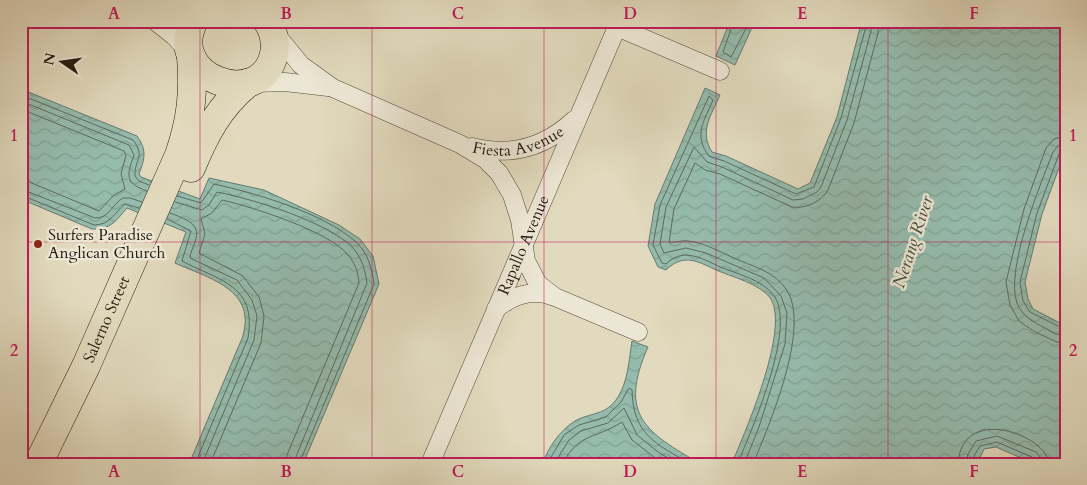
<svg xmlns="http://www.w3.org/2000/svg" width="1087" height="485" viewBox="0 0 1087 485" font-family="Cardo,serif">
  <style>
    .water { fill: url(#water-waves); stroke: #677b6e }
    .lines { fill: none; stroke-linecap: round; stroke-linejoin: round }
    .shore { stroke: #5c6b5e; stroke-width: 1 }
    .minor-casing { stroke: #534b3c; stroke-width: 19 }
    .primary-casing { stroke: #231b10; stroke-width: 29 }
    .minor { stroke: #ece7d5; stroke-width: 18 }
    .primary { stroke: #e2dabe; stroke-width: 28 }
    .grid { fill: none; stroke: #c2185b; stroke-width: 1; stroke-opacity: 0.55 }
    .poi-dot { fill: #8f2418; stroke: #ece7d5; stroke-width: 2 }
    .labels { text-anchor: middle; dominant-baseline: central; stroke-width: 5; stroke-linejoin: round; paint-order: stroke }
    .street-label { font-size: 16px; fill: #231b10; stroke: #ece7d5 }
    .poi-label { font-size: 16px; fill: #231b10; stroke: #ece7d5; text-anchor: start }
    .water-label { font-size: 18px; font-style: italic; fill: #454b3f; stroke: #ece7d5 }
    .neatline { fill: none; stroke: #c2185b; stroke-width: 2 }
    .grid-label { font-size: 16px; text-anchor: middle; font-weight: bold; fill: #c2185b }
  </style>
  <defs>
    <pattern id="water-waves" width="16" height="10" patternUnits="userSpaceOnUse" patternTransform="scale(1.25)"><rect width="16" height="10" fill="#95bbad"/><path d="M0 5q4-4 8 0t8 0" fill="none" stroke="#80a094"/></pattern>
  </defs>
  <rect width="100%" height="100%" fill="#e2dabe"/>
  <filter id="stains"><feTurbulence type="fractalNoise" baseFrequency=".004" numOctaves="4"/><feColorMatrix values="0 0 0 0 .2 0 0 0 0 .09 0 0 0 0 .02 0 0 0 .5 -.17"/></filter>
  <radialGradient id="worn" r=".72"><stop offset=".6" stop-color="#630" stop-opacity="0"/><stop offset="1" stop-color="#630" stop-opacity=".3"/></radialGradient>
  <path class="water" d="M730,21h25l-20,44 -19,-9z
    M860,21h206v128l-24,65 -17,68 3,17 5,10 33,17v138h-31l-39,-17 -12,2 -7,15h-251l9,-8c13,-31 54,-127 36,-157 -11,-16 -40,-22 -57,-30 -19,-9 -31,-15 -48,1l-8,-3 -10,-21 7,-42 50,-116 15,7c-9,21 -21,36 -8,57l14,4 72,33 12,-6 27,-66 23,-89z
    M21,89l116,47c10,14 8,22 2,38l2,3 59,22 9,-21 55,12 75,35 21,14 13,17 6,28 -76,180h-114l54,-128c1,-6 3,-13 2,-19 -2,-32 -47,-43 -70,-54l11,-31 -59,-24c-11,13 -17,22 -35,21l-71,-30z
    M632,341l16,6c-30,68 -3,85 53,117h-159c7,-17 17,-33 33,-43 16,-9 31,-5 43,-24 10,-16 11,-37 14,-56z"/>
  <g class="lines">
    <path class="shore" d="M734,21l-11,31 8,5 19,-36
      M21,95l112,45c13,17 1,20 2,36l4,5 10,4
      M21,101l108,44 5,10c-7,20 -10,28 13,36
      M21,109l103,42 2,4 -5,19 4,15 -11,6 -15,16 -70,-29 -8,-1
      M1066,136l-12,3 -8,9 -22,61 -18,73 4,23 9,16 16,11 22,10 9,2
      M1066,144l-8,2 -5,6c-13,34 -48,117 -36,151 5,13 16,19 28,25 6,3 13,8 21,8
      M1066,150l-7,4 -22,59 -17,69 3,19 7,11 36,18
      M21,189l74,29c14,1 17,-14 28,-20h7l12,4
      M21,195l73,30c16,0 20,-12 31,-21l14,4
      M177,196l24,7 13,-19c41,9 110,29 142,58 12,11 16,27 18,42l-75,180
      M175,202l27,8 7,-5 8,-13c36,7 111,30 136,56 9,10 12,22 14,35l-74,181
      M170,213c15,6 32,10 25,29 -2,6 -5,11 -5,16l47,22 15,20 5,16 -3,24 -52,124
      M167,219l24,12 -9,30c38,20 75,24 66,77l-53,126
      M210,464l51,-121 3,-27 -5,-19 -16,-21 -44,-23 6,-19 -4,-15 11,-6 10,-13c30,7 107,31 126,55 7,8 10,17 11,28l-72,172 -2,9
      M547,464l17,-29 15,-10 27,-8 15,-15 8,-14 3,2c1,45 24,54 59,74
      M554,464l15,-24 12,-9 27,-8 16,-15 13,27 21,17 20,12
      M562,464c19,-33 32,-24 60,-42l10,18 31,24
      M734,464l6,-6c14,-34 55,-129 35,-161 -12,-18 -39,-23 -57,-31 -18,-9 -36,-18 -52,-2l-4,-1 -9,-18 7,-40 49,-109 4,4c-9,21 -20,35 -4,56l15,5 72,33 18,-7 27,-69 24,-88v-9
      M744,464l15,-37 26,-83 2,-31 -6,-17 -17,-18 -58,-25 -20,-5 -22,5 -4,-9 6,-37 28,-60 13,15 15,5 71,33 10,-1 14,-7 4,-5 26,-67 24,-89v-10
      M753,464c16,-39 59,-138 33,-175 -11,-16 -28,-21 -45,-28 -18,-7 -34,-18 -53,-20 -6,-1 -13,2 -19,1l5,-33 21,-46 10,7 15,4 72,33c13,2 29,-5 36,-17l26,-67 24,-90v-12
      M958,464c3,-61 90,-29 91,0
      M966,464l2,-10 8,-13 21,-5 39,16 4,5 1,7
      M972,464l2,-8 6,-10 17,-4 35,15 3,7"/>
    <g class="minor-casing">
      <g id="minor">
        <path d="M155,21l19,15 16,17"/>
        <path d="M274,32l27,33 32,23 127,56 25,15 14,14 13,22 8,25 6,41 12,23 17,13 83,35"/>
        <path d="M251,83l34,-1 43,5"/>
        <path id="s1" d="M472,147c39,10 73,0 102,-27"/>
        <path d="M496,309c16,-13 36,-20 56,-13"/>
        <path id="s2" d="M430,464l187,-437 103,44"/>
      </g>
    </g>
    <g class="primary-casing">
      <g id="primary">
        <path d="M194,21c-30,56 67,92 80,33 2,-12 0,-23 -7,-33"/>
        <path d="M191,168c14,-34 28,-61 57,-85"/>
        <path id="s3" d="M38,464l48,-98 93,-211c12,-34 15,-63 12,-99"/>
      </g>
    </g>
    <use href="#minor" class="minor"/>
    <use href="#primary" class="primary"/>
  </g>
  <path class="grid" d="M200,21v443M372,21v443M544,21v443M716,21v443M888,21v443M21,242h1045"/>
  <circle class="poi-dot" cx="38" cy="244" r="5"/>
  <g class="labels">
    <g class="street-label">
      <text stroke="none"><textPath href="#s1" startOffset="48">Fiesta Avenue</textPath></text>
      <text stroke="none"><textPath href="#s2" startOffset="238">Rapallo Avenue</textPath></text>
      <text stroke="none"><textPath href="#s3" startOffset="160">Salerno Street</textPath></text>
    </g>
    <g class="poi-label">
      <text x="48" y="235">Surfers Paradise<tspan x="48" dy="18">Anglican Church</tspan></text>
    </g>
    <g class="water-label">
      <text transform="translate(913 242) rotate(-72)">Nerang River</text>
    </g>
  </g>
  <rect width="1087" height="485" fill="none" stroke="#e2dabe" stroke-width="55"/>
  <g transform="translate(62 62) rotate(283)" stroke="#ece7d5" stroke-width="4" paint-order="stroke">
  <path d="M0-4L9 19L0 12L-9 19Z" fill="#231b10"/>
  <text y="-8" font-size="14" font-weight="bold" text-anchor="middle" fill="#231b10">N</text>
  </g>
  <rect x="28" y="28" width="1032" height="430" class="neatline"/>
  <g class="grid-label">
    <text x="114" y="19">A</text>
    <text x="286" y="19">B</text>
    <text x="458" y="19">C</text>
    <text x="630" y="19">D</text>
    <text x="802" y="19">E</text>
    <text x="974" y="19">F</text>
    <text x="14" y="141">1</text>
    <text x="1073" y="141">1</text>
    <text x="14" y="356">2</text>
    <text x="1073" y="356">2</text>
    <text x="114" y="477">A</text>
    <text x="286" y="477">B</text>
    <text x="458" y="477">C</text>
    <text x="630" y="477">D</text>
    <text x="802" y="477">E</text>
    <text x="974" y="477">F</text>
  </g>
  <rect width="100%" height="100%" filter="url(#stains)"/>
  <rect width="100%" height="100%" fill="url(#worn)"/>
</svg>
